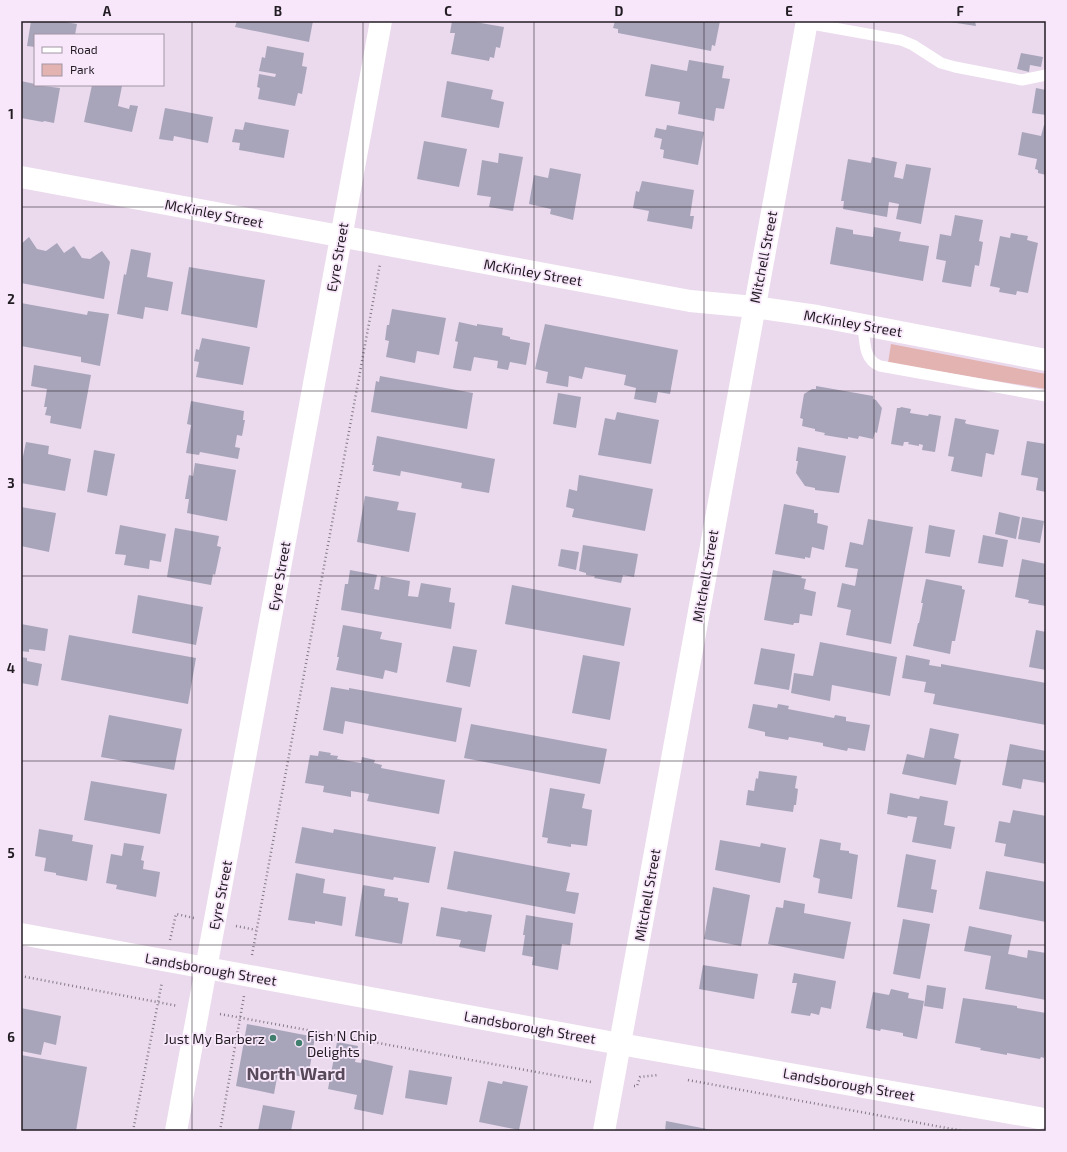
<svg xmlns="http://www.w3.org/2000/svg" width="1067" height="1152" viewBox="0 0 1067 1152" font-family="'Exo 2',sans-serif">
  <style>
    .green { fill: #e2b3b0 }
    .building { fill: #a8a5bb }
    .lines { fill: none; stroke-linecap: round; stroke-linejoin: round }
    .path { stroke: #847986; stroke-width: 2.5; stroke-dasharray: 1 3; stroke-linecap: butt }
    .lane { stroke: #fff; stroke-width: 11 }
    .street { stroke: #fff; stroke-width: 22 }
    .grid { fill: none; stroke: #221c23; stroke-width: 1; stroke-opacity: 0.55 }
    .poi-dot { fill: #407f6d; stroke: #f8e7fa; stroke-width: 1.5 }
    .labels { text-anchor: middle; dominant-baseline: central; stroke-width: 3.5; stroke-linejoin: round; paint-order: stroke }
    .street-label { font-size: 14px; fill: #221c23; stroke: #f8e7fa }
    .poi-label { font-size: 14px; fill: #221c23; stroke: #f8e7fa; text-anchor: start }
    .district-label { font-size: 18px; font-weight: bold; fill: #574959; stroke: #f8e7fa }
    .neatline { fill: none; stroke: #221c23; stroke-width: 1.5 }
    .grid-label { font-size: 13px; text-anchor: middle; font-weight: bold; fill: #221c23 }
  </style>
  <rect width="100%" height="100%" fill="#ebdaed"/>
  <path class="green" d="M891,344l155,30v15l-158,-26z"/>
  <path class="building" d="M31,21h28l18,3 -2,11h-40v12l-8,-1z
    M237,21h76l-4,21 -74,-15z
    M452,21h17l35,6 -4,21 -4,-1 -2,11 -4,-1 -1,4 -38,-7 4,-21h-5z
    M615,21h105l-5,25 -3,-1 -1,6 -93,-18v-4l-5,-1z
    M950,21h25l1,5 -26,-4z
    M267,46l37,7 -2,13 5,1 -5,27 -4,-1 -3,13 -37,-7 2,-11 -3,-1 2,-13 16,3 1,-3 -17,-3 3,-14 3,1z
    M1021,53l22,4 -2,10 -11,-2 -1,7 -12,-3z
    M689,60l35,6 -2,12 8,1 -6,30 -8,-1 -2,13 -36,-7 2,-12 -35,-6 6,-32 36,7z
    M21,81l14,3v1l25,3 -6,35 -10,-2 -1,1 -22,-4z
    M447,81l46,9 -2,9 13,3 -5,26 -58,-11z
    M92,85h24l6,1 -4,20 11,3 1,-4 8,1 -6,26 -48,-10z
    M1036,88l10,2v25l-14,-2z
    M165,108l48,9 -5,26 -34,-7 -1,5 -14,-2z
    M245,122l44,8 -5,28 -45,-8 1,-7 -8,-1 3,-13 8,1z
    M667,125l37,7 -6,33 -35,-7 1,-8 -4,-1 2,-10 -8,-2 2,-9 10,2z
    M1044,125l2,1v49l-8,-2v-3l-3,-1 2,-10 -19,-4 4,-23 19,4z
    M424,141l43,8 -8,38 -42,-8z
    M499,153l24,4 -10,54 -24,-4 2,-10 -14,-2 5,-35 16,3z
    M872,157l25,5 -3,15 9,2 3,-15 25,4 -10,56 -25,-5 3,-15 -10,-2 -2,15 -44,-8 1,-8h-3l7,-42 23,4z
    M550,168l31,6 -8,46 -23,-6 1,-5 -22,-5 5,-29 14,3z
    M642,181l52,9 -4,26h4l-2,13 -45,-8 2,-10 -16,-3 3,-17 3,1z
    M955,215l28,5 -4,21 4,1 -4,24 -4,-1 -4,22 -29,-5 4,-21 -10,-2 4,-25 11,2z
    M836,227l17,3v4l20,3 1,-10 27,5 -2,9 30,5 -6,35 -93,-17z
    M1011,233l17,3 -1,4 11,3 -10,50 -11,-2 -1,4 -17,-3 1,-4 -10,-2 10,-50 10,2z
    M29,237l8,12 9,2 11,-8 7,10 10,-7 8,12 8,1 12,-8 8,11 -6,37 -83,-16v-39z
    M131,249l20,4 -4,24 26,5 -5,29 -23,-4 -2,12 -26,-5 7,-40 2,1z
    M189,267l76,13 -8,48 -76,-14z
    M21,303l66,12 1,-4 21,3 -9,52 -19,-4v-5l-60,-11z
    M392,309l54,9 -7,37 -22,-4 -2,12 -29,-6 3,-16 -4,-1 2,-15h2z
    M459,322l18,4v-2l26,4 -1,7 8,2v2l20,4 -4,22 -16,-3 -2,8 -11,-2 1,-7 -24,-4 -3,14 -18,-3 5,-26 -3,-1z
    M545,324l133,26 -8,44 -12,-2 -2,11 -22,-4 2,-11 -12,-3 2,-10 -41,-8 -3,12 -13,-3 -1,11 -22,-4 2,-11 -13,-3z
    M202,338l48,9 -7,38 -47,-8 3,-15 -5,-1 2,-12 3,1z
    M34,365l57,10 -10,54 -31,-6 1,-7 -6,-1 2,-8h-3l3,-18 -16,-3z
    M380,376l93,17 -6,36 -96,-17 5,-31 3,1z
    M816,386l57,10v3l3,1 6,8 -5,25 -2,-1 -2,7 -14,-3 -1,3 -10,-2v2l-24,-4 1,-2 -10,-2v-2l-13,-3 1,-7 -3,-1 4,-24 8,-5h4z
    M558,393l23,4 -5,31 -23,-4z
    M191,401l53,10 -1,9h2l-3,16 -5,-1 -2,12 5,1 -2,11 -38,-7 -1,3 -13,-2 5,-28 -4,-1z
    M901,407l10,2 -1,4 18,3 1,-2 12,2 -6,36 -13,-2 1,-5 -4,-1v2l-11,-2 1,-2h-5l-1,4 -12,-2 6,-36h3z
    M617,412l42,8 -8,44 -53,-9 7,-37 10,2z
    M955,418l11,2 -1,3 2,1 32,6 -5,25 -8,-2 -4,24 -31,-6 3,-14 -6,-1z
    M377,436l118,23 -6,34 -28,-5 1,-5 -61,-12 -1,5 -27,-5 1,-6h-2z
    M1027,441l19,3v48l-10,-2 2,-12 -17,-3z
    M26,442l23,4 -1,8 23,5 -6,32 -44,-8v-22h1z
    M798,447l48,9 -7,37 -24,-3v-2l-10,-2 -9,-13 2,-12h-2z
    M94,450l21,4 -8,42 -20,-4z
    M195,463l41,7 -9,51 -40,-8 2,-14h-4l4,-24 4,1z
    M579,475l74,14 -8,42 -73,-14 2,-8 -8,-2 3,-18 8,2z
    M365,496l34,6 -2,8 19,3 -7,39 -52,-10z
    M784,504l30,6v3h4l-1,10 11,3 -4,24 -12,-3 -2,11 -5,-1v2l-30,-5z
    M21,507l35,6 -7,39 -28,-6z
    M999,512l21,5 -4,22 -21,-5z
    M1022,517l22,4 -4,22 -22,-4z
    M868,519l45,8 -22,117 -45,-9 5,-25 -14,-3 5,-24 13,3 3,-17 -13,-2 5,-25 13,3z
    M120,525l46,9 -5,28 -11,-2 -1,9 -25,-4 2,-10 -11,-1z
    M929,525l26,5 -5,27 -25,-4z
    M175,528l44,8 -2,10 4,1 -6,28 -2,-1 -2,11 -44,-8z
    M983,535l25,5 -5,27 -25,-4z
    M583,545l55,9 -4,23 -11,-2 -2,8 -27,-5 1,-2 -9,-1v-2l-7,-2z
    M561,549l18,3 -3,18 -18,-4z
    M1022,559l24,5v42l-18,-3 1,-3 -14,-3z
    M350,570l27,5 -3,14 5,1 2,-14 29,5 -2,15 10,1 3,-14 30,5 -2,14 6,1 -4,26 -110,-19 4,-26h3z
    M773,570l29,6 -1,2 5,1 -2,10 12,3 -4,24 -12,-2 -1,9h-5l-1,2 -29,-5z
    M926,579l36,7v3l3,1 -10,51h-3l-2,13 -37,-8 5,-23h1l4,-20h-2z
    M512,585l119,23 -7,38 -119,-22z
    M138,595l65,12 -7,38 -64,-12z
    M21,624l27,5 -3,22 -16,-2v3l-8,-1z
    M343,625l39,7 -2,7 22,4 -5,30 -12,-3 -2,9 -47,-9 3,-13h-2z
    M1036,630l10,2v38l-17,-3z
    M69,635l127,23 -8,46 -127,-24z
    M820,642l77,15 -7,39 -58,-11 -2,16 -39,-8 3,-20 19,3z
    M453,646l24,4 -7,37 -24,-5z
    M761,648l34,6 -6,36 -35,-6z
    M583,655l37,7 -10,58 -38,-7z
    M906,655l24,5 -1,5 12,2v-3l105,19v42l-113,-21 2,-10 -11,-2 2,-10 -24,-4z
    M21,657l6,1v3l15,3 -4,22 -17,-3z
    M331,687l18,3v-2l113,20 -6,34 -111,-21 -2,13 -20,-4z
    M753,704l24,4 1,-4 11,2 -1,3 46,9 1,-3 11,2v4l24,4 -5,26 -17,-3 -1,3 -24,-5v-3l-34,-6 -1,3 -23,-4v-4l-17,-4z
    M109,715l73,14 -8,41 -73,-13z
    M471,724l136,25 -7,35 -136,-26z
    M930,728l29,6 -5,24 7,2 -5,25 -54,-11 5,-20 17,4z
    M1010,744l36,7v32l-23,-4 -2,10 -19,-4z
    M319,751l12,2 -1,2 8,1 -1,3 24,4 1,-6 13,3 -1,3 8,2 -1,3 64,12 -6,34 -72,-13 2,-7 -18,-3v6l-28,-5 1,-6 -19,-3 5,-28 8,1z
    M759,771l38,5 -2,12 3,1 -2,16h-2l-1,7 -47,-7 2,-15 6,1 2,-13 2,1z
    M91,781l76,13 -7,40 -76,-14z
    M550,788l35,6 -3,14 10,2 -5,36 -16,-2v3l-24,-4 1,-5 -6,-1z
    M890,793l29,6 1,-3 28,5 -4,24 11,2 -4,22 -39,-7 5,-25 -9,-1 -1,2 -20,-4z
    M1013,810l33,6v48l-42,-8 2,-12 -11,-2 4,-21 11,2z
    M302,827l31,6 1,-4 102,18 -7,36 -35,-6 -1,3 -98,-17z
    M39,829l34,6 -1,6 21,4 -6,36 -31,-6v-2l-12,-2 2,-13 -11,-2z
    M820,839l21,4 -1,7 9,1v2l9,2 -6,44 -34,-6 2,-14 -7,-2z
    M720,840l40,7 1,-4 25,5 -6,35 -65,-13z
    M124,843l20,3 -3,14 3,1 -1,8 17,3 -4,25 -40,-8 1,-4 -11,-2 5,-29 11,2z
    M454,851l116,22 -4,18 13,2 -4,21 -128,-25z
    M906,854l30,6 -5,29 6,1 -4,23 -36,-6z
    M986,871l60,11v40l-67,-13z
    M296,873l29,6 -2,14 23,4 -4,29 -27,-5v3l-27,-4z
    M363,885l22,4 -1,7 14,2v3l11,2 -7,41 -47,-8z
    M713,887l37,8 -9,51 -37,-7z
    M784,900l21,4 -1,9 47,9 -7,37 -76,-15 8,-37 7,1z
    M441,907l26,5 1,-1 24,4 -7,37 -26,-5 2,-7 -25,-4z
    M526,915l47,8 -3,22 -8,-1 -4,26 -26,-5 1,-8 -11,-2 3,-20h-2z
    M903,919l27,5 -10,55 -27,-5z
    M969,926l43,9 -4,19 19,4 1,-8 18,3v47l-61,-11 6,-33 -27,-5z
    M703,965l55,9 -4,25 -55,-10z
    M794,973l42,8 -5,28 -10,-2 -2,8 -8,-2 -1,3 -19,-3 6,-30h-5z
    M927,985l19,3 -3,21 -19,-3z
    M891,989l18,4 -1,5 16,3 -7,38 -14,-3v-3l-22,-4 -1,2 -14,-3 7,-36 16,3z
    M963,998l54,8v2l29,5v35l-2,10 -3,-1 -1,2 -33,-6v2l-27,-5 1,-2 -26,-5z
    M21,1008l40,8 -5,29 -12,-3 -3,13 -20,-4z
    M247,1024l68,13 -7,41 -30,-6 -4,22 -38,-8z
    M337,1042l21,4 -3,16 6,1 1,-4 31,7 -10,49 -29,-6 3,-14 -29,-6z
    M21,1055l66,12 -11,64h-55z
    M409,1070l43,7 -5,28 -42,-7z
    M488,1081l14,3 1,-3 25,5 -9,44 -40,-8z
    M263,1105l32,6 -4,20h-33z
    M666,1121l46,9v1h-47z"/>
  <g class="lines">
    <path class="path" d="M236,926l20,4
      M170,940l6,-26 18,4
      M252,955l128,-691
      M21,976l157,30
      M220,1014l371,68
      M688,1080l275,51
      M634,1086h3l3,-9 18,-2
      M133,1131l29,-149
      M220,1131l24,-135"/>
    <path class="lane" d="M806,23l95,17 12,5 28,18 14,4 67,13 24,-5
      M863,325c2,15 0,35 17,41l166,30"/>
    <path class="street" d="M21,177l669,124 64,6 63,9 229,44
      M21,934l599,110 419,74
      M176,1131l205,-1110
      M604,1131l203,-1110"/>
  </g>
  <path class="grid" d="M192,21v1110M363,21v1110M534,21v1110M704,21v1110M874,21v1110M21,207h1025M21,391h1025M21,576h1025M21,761h1025M21,945h1025"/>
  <g class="poi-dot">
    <circle cx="273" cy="1038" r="4"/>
    <circle cx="299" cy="1043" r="4"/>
  </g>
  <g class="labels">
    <g class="street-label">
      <text transform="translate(214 213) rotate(11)">McKinley Street</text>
      <text transform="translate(337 257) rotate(-80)">Eyre Street</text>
      <text transform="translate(763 257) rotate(-79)">Mitchell Street</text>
      <text transform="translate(533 272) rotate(10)">McKinley Street</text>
      <text transform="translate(853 323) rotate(10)">McKinley Street</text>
      <text transform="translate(279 576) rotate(-80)">Eyre Street</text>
      <text transform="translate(705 576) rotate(-80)">Mitchell Street</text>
      <text transform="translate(220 895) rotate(-79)">Eyre Street</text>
      <text transform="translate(647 895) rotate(-80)">Mitchell Street</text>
      <text transform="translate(211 969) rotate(10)">Landsborough Street</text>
      <text transform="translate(530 1027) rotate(10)">Landsborough Street</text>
      <text transform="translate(849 1084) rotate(10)">Landsborough Street</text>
    </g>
    <g class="poi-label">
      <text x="307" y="1035">Fish N Chip<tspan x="307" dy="16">Delights</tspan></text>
      <text x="265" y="1038" text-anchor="end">Just My Barberz</text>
    </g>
    <g class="district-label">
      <text x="296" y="1073">North Ward</text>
    </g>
  </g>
  <rect width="1067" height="1152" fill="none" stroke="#f8e7fa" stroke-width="44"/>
  <rect x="34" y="34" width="130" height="52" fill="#f8e7fa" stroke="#a296a4"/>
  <rect x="42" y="47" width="20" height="6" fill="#ffffff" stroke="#a296a4"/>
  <text x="70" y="54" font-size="12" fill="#221c23">Road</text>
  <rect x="42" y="64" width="20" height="12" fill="#e2b3b0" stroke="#a296a4"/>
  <text x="70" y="74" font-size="12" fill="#221c23">Park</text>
  <rect x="22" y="22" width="1023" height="1108" class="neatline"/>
  <g class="grid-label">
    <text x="107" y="16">A</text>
    <text x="278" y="16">B</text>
    <text x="448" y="16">C</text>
    <text x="619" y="16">D</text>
    <text x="789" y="16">E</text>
    <text x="960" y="16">F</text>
    <text x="11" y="119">1</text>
    <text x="11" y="304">2</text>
    <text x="11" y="488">3</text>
    <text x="11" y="673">4</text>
    <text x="11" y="858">5</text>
    <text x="11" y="1042">6</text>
  </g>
</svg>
